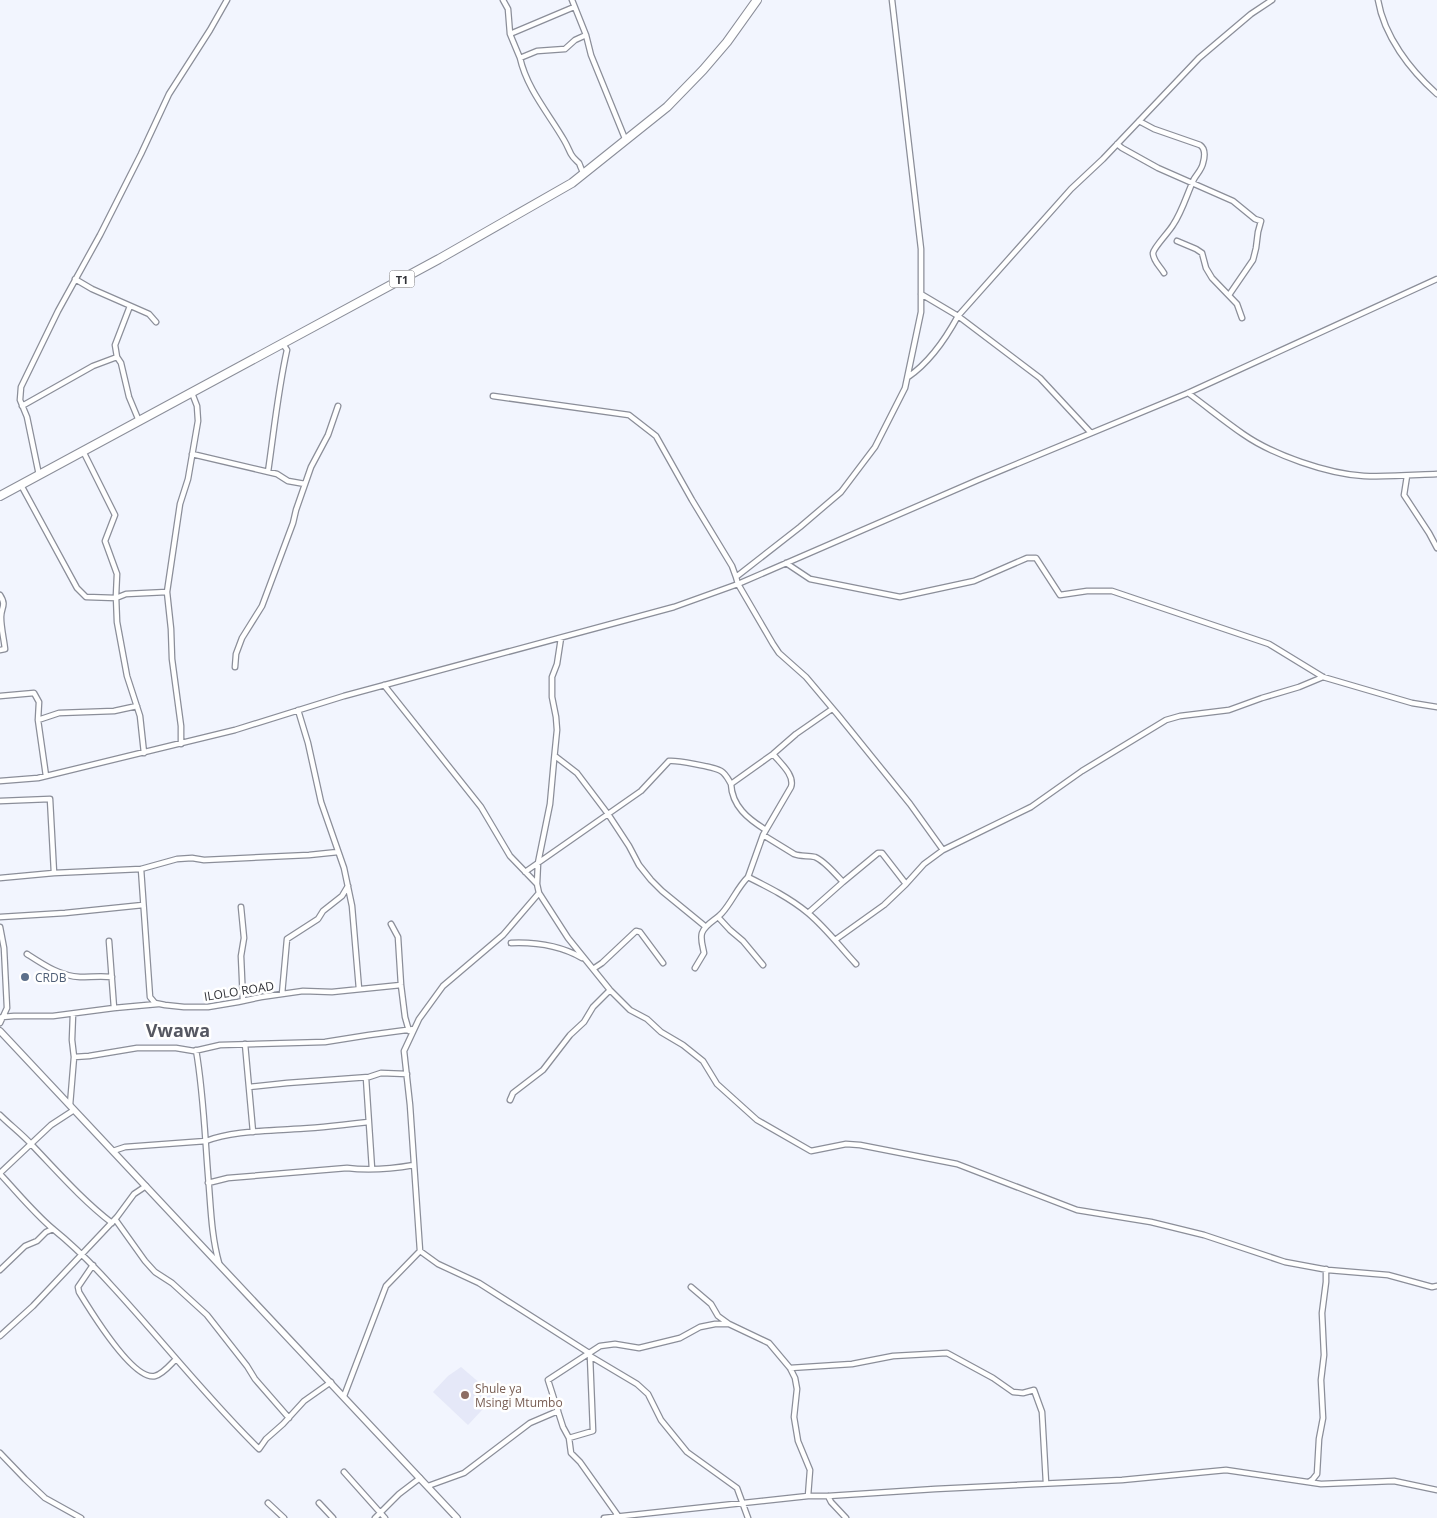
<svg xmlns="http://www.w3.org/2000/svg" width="1437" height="1518" viewBox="0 0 1437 1518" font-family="'Open Sans',sans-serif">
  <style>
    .built { fill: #e5e8f8 }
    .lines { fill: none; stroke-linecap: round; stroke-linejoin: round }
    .minor-casing { stroke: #8b8e99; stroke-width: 7 }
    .tertiary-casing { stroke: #8b8e99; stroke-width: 8 }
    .trunk-casing { stroke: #8b8e99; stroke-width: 10 }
    .minor { stroke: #fff; stroke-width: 4.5 }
    .tertiary { stroke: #fff; stroke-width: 5.5 }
    .trunk { stroke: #fff; stroke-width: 8 }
    .service-dot { fill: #5c6f8a; stroke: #fff; stroke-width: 2 }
    .education-dot { fill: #8d6e63; stroke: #fff; stroke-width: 2 }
    .labels { text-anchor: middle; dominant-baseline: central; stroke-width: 5; stroke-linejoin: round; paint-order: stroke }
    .shield { fill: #fff; stroke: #707074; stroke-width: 1 }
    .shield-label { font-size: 11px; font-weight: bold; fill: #323338 }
    .service-label { font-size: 12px; fill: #4e5e75; stroke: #fff; text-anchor: start }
    .street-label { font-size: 12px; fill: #323338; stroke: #fff }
    .education-label { font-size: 12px; fill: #785e54; stroke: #fff; text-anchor: start }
    .district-label { font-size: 18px; font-weight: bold; fill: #555761; stroke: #fff }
  </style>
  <rect width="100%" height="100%" fill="#f2f5fe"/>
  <path class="built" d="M461,1367l34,29 -27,29 -35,-33 15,-16z"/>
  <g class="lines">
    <g class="minor-casing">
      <path id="minor" d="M503,0l5,9 2,25 10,24
        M572,0l14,35 5,20 35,86
        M1378,0c6,36 32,70 59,94
        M510,34l64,-27
        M1139,121l15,8 46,16c6,4 5,11 3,18 -1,6 -6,11 -9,16 -7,15 -12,33 -21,46 -4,7 -19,22 -20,28 0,8 7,13 11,20
        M1117,144l5,4 36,20 75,33 22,18 6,2 -3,11 -2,16 -3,12 -24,35
        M584,173c-3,-3 -3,-6 -5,-10 -3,-3 -6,-5 -8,-9 -2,-4 -4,-9 -7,-14 -15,-26 -37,-51 -44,-82l17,-7 28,-2 10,-9 11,-5
        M1177,241l19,8 6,4 4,15 6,10 25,26 5,14
        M75,279l17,10 57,25 7,8
        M921,294l37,22 82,62 51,55
        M130,306l-15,39 2,12 4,6 8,34 10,24
        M908,377c22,-15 37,-37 50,-61l113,-127 32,-30 96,-101 52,-44 21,-14
        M1188,393c18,13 36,28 55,41 30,21 85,40 121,42 25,1 49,-1 73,-2
        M493,396l136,19 27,21 36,64 40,66 4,11
        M22,406l71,-40 24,-9
        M83,451l32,64 -10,26 12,33 -1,22 1,26 10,54 13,40 4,37
        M192,454l85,20 11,7 17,3
        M268,472c6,-41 10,-82 19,-122l-4,-6
        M39,475l-12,-58 -7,-17 1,-13 37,-76 42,-76 41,-81 28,-60 41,-64 17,-30
        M1407,476l-3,19 25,38 8,15
        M21,485l56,103 9,9 30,1 10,-4 41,-2
        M786,563l24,16 90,18 74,-16 53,-23h9l24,37 27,-4h25l157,53 54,33 89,26 25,4
        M0,595c7,11 1,12 1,22 0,11 3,22 4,32l-5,1
        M235,667l1,-13 6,-16 20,-32 31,-83 3,-13 15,-43 17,-32 10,-29
        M0,696l34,-3 5,9 -1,18 8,56
        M298,710l10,33 13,59 23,66 8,38 7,83
        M38,720l21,-7 55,-2 23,-5
        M181,744v-18l-9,-67 -1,-30 -4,-37 13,-88 8,-25 10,-58 -1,-15 -5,-13
        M555,756l22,17 31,41 21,32 10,19 12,15 11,11 44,36
        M0,781l38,-3 197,-48 109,-34 330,-89 64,-23 -2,-7 64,-50 41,-35 34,-45 30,-59 16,-76v-63l-29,-249
        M731,784c1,22 17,35 35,46
        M0,801l50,-2 4,74 -54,5
        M763,835l31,19c7,3 14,1 21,3 10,4 20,17 28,25l35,-29h4l24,31
        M943,850l-33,-46 -72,-89 -32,-38 -27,-24 -6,-9 -35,-60 240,-104 210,-87 249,-114
        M141,869l9,128 5,6 10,2 19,2h24l30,-5 23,-5 42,-6 29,1 69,-7
        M525,872l116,-81 28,-30c7,-1 45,6 52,10 5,3 7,8 10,13l42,-30 23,-20 36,-25
        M54,873l87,-4 36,-10 15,-1 12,2 105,-5 29,-3
        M748,877l15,-42 28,-48c4,-12 -11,-24 -18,-33
        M537,884l1,-21 12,-59 4,-44 3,-30 -1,-13 -4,-20v-20l5,-13 4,-26
        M539,893l29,45 42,52 20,20 17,9 14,13 22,13 20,16 14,23 40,36 54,31 35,-7 14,1 97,19 120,46 74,12 53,13 81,27 43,8 60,5 44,12 5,-1
        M241,907l3,31 -3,18 2,45
        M808,913l35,-31
        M0,917l65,-4 78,-8
        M718,917l12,13 13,11 20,24
        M391,924l7,13 3,48 4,32 4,14
        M0,927l4,21 3,60 -7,15
        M835,940l49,-35 22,-21 18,-20 19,-14 88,-43 51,-36 84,-51 14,-4 49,-6 33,-12 37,-11 24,-10
        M109,941l5,67
        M511,943c24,-1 50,3 71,15
        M27,954c17,11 33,22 53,23 11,0 21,-1 32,0
        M695,968l9,-15c-1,-6 -4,-14 -2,-20 3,-9 14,-13 20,-20 10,-11 15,-25 26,-36 20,10 42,21 60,36 18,15 32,34 48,51
        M593,969l9,-6 34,-32 4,1 23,31
        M282,994l5,-55 31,-20 5,-8 19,-15 6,-10
        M2,1017l12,-1h39l61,-8 44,-4
        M245,1044l8,88
        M196,1050c8,45 9,92 13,137 2,26 3,51 10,76
        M74,1057l15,-1 48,-8h39l18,3 26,-6 105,-3 44,-7 45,-6
        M366,1078l6,91
        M249,1087l38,-4 82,-6 12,-4 26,1
        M510,1100l3,-7 30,-23 27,-35 14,-13 9,-15 17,-17
        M70,1105l4,-48 -2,-17 1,-26
        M0,1115c10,10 22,19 31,29 26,27 51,56 81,79
        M113,1151l12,-4 81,-6c25,-10 61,-10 88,-12 25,-1 49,-4 74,-7
        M0,1173l51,-48 23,-15
        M0,1174c17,18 34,39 53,55 21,17 40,36 58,56 50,54 95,112 148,164l7,-10 17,-15 21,-23 27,-19
        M208,1183l20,-5 119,-10c23,3 44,1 67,-3
        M115,1219l30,42 10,11 17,11 35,32 40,51 8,13 34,39
        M420,1251l18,13 41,19 110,70 1,3 47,28 11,10 13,26 26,32 50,36 11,30
        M93,1265l-15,22 1,5c11,18 54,89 76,84 8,-2 15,-11 21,-17
        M0,1270l25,-24 12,-5 9,-9 7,-3
        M691,1287l20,17 7,12 11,8 40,19 21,25 5,10 2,11 -3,28 4,24 12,29 -2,26
        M0,1336l33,-30 84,-89 17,-23 12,-8
        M790,1368l62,-4 41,-8 54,-3 46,25 20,14 10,1 11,-3 8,22 4,71
        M344,1396l42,-110 34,-35 -10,-146 -6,-54 15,-32 24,-33 60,-51 36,-42 -2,-9 -27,-28 -29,-49 -97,-122
        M569,1438l24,-7 -3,-75
        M0,1453l25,26 20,19 36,20
        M344,1472l41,46
        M1309,1482l4,-3 4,-5 2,-35 4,-21 -2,-38 3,-25 -2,-42 4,-31v-13
        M428,1486l36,-13 66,-50 28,-12
        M828,1496l3,6 15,16
        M268,1503l16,15
        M319,1503l14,15
        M619,1517l-39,-55 -9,-9 -2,-15 -6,-11 -15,-47 52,-34 15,-2 24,4 41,-10 20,-11 15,-3h14
        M375,1518l24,-24 21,-16
        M604,1518l204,-22h20l107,-7 187,-9 104,-10 95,14 73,-3 43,9"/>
    </g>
    <g class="tertiary-casing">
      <path id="tertiary" d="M0,1031l457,487"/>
    </g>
    <g class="trunk-casing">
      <path id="trunk" d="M0,496l439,-237 133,-76 95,-76 36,-37 24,-28 30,-42"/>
    </g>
    <use href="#minor" class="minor"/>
    <use href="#tertiary" class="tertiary"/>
    <use href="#trunk" class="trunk"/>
  </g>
  <circle class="service-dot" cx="25" cy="977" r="5"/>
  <circle class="education-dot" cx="465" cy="1395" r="5"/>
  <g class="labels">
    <rect class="shield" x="389.5" y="270.5" width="25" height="17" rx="4"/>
    <g class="shield-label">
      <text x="402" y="279">T1</text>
    </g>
    <g class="service-label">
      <text x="35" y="977">CRDB</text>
    </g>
    <g class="street-label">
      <text transform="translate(239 991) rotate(-9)">ILOLO ROAD</text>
    </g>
    <g class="education-label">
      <text x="475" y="1388">Shule ya<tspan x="475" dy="14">Msingi Mtumbo</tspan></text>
    </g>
    <g class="district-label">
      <text x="178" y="1030">Vwawa</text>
    </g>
  </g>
</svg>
